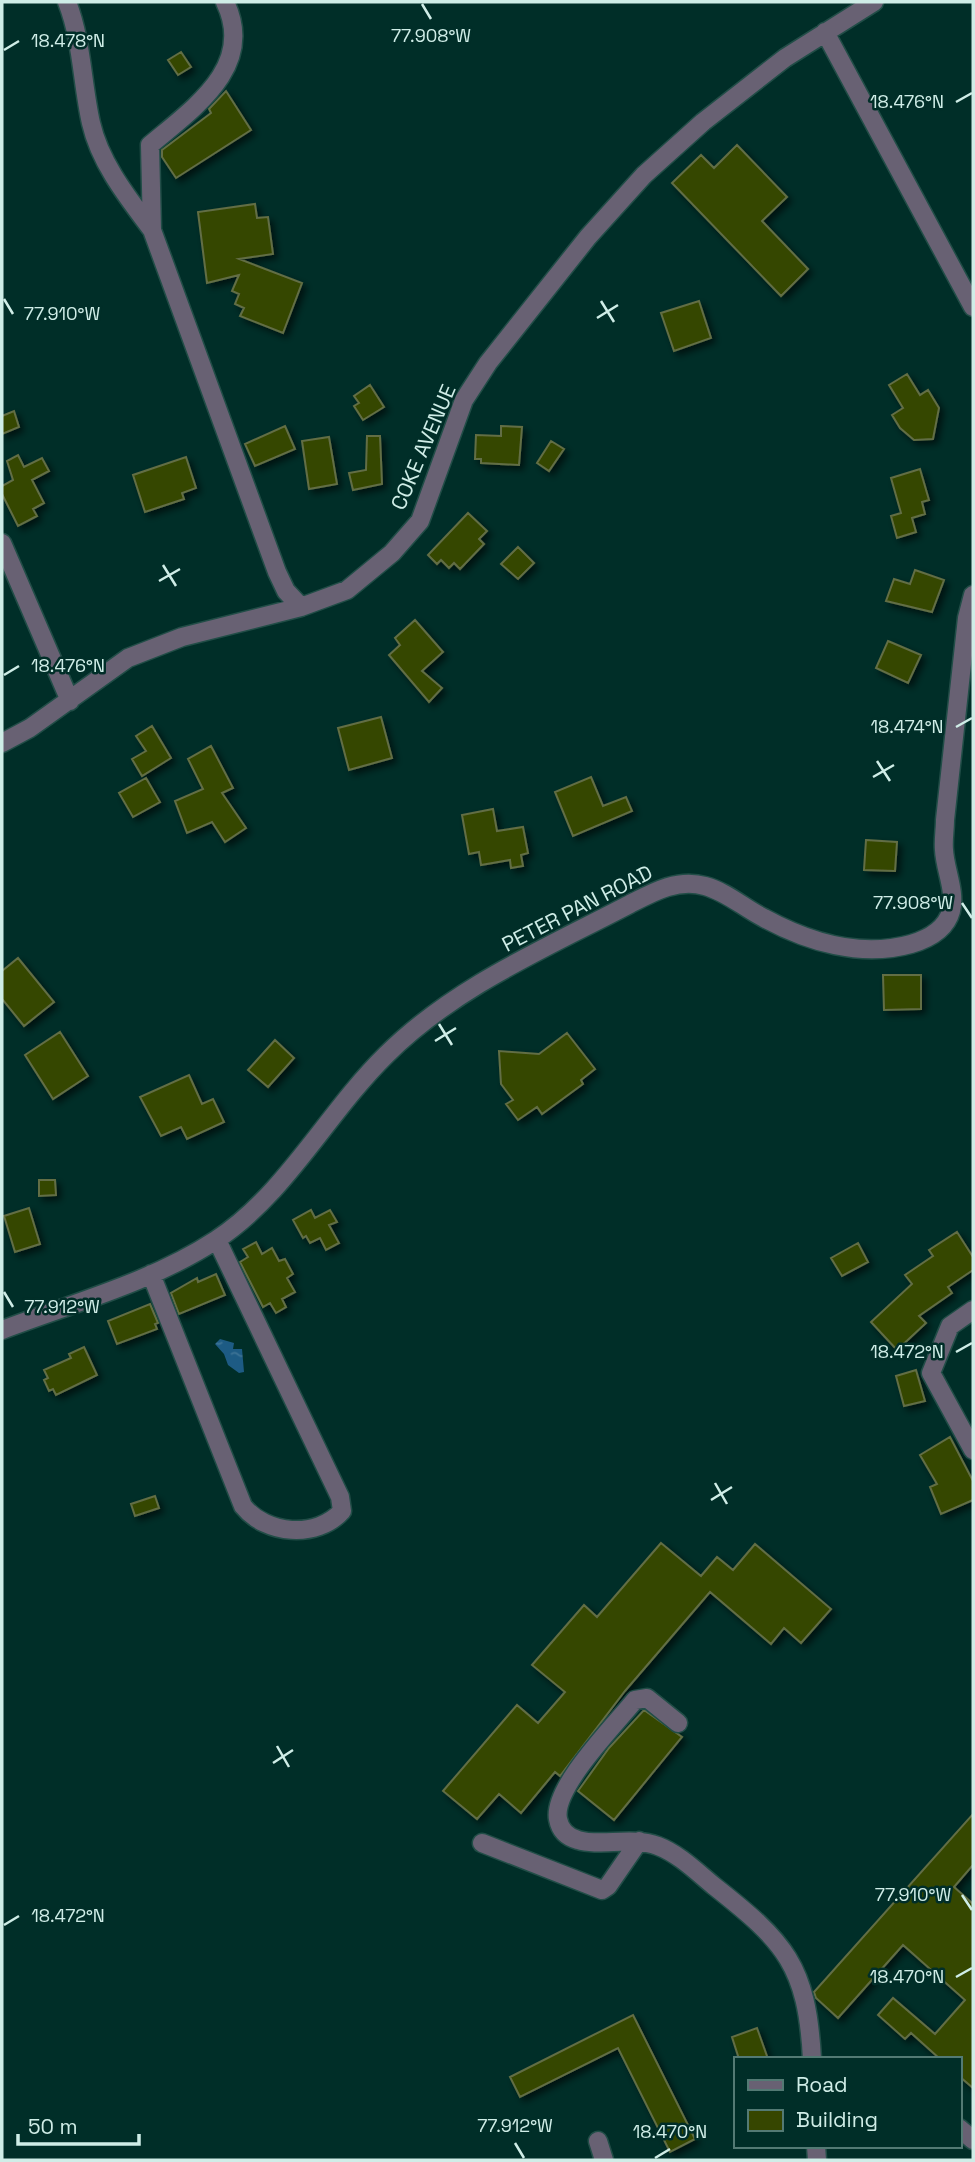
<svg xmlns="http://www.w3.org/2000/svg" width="975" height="2162" viewBox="0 0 975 2162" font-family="'Space Grotesk',sans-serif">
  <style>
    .water { fill: url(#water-ripples) }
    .building { fill: #364600; stroke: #626e45; stroke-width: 2; filter: url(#shadow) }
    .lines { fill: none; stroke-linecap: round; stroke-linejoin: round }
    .minor-casing { stroke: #214d47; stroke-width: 21 }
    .minor { stroke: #686173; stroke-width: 18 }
    .ticks { fill: none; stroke: #cfede7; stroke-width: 2.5 }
    .labels { text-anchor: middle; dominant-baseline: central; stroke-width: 5; stroke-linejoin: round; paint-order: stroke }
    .street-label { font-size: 21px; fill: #cfede7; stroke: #002e28 }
    .ticks-label { font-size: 18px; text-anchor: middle; fill: #cfede7; stroke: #002e28; stroke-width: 5; stroke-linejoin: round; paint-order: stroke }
  </style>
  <defs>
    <pattern id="water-ripples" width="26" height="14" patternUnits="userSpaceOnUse" patternTransform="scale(1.75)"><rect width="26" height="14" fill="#1d5b84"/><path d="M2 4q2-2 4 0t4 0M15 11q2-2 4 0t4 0" fill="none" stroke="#3d7395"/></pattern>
    <filter id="shadow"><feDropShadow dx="4" dy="4" stdDeviation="3.5" flood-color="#0009"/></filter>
  </defs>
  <rect width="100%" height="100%" fill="#002e28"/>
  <path class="water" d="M220,1339l14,4 -1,6h9l2,23 -5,1 -11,-8 -4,-11 -9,-10z"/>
  <path class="building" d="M181,52l10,15 -13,8 -10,-15z
    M226,91l25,39 -75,48 -14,-21v-7l49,-37 -2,-4z
    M737,145l50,52 -25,24 46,48 -27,27 -109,-113 29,-28 13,13z
    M255,204l2,14 11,-1 5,37 -34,5 63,24 -19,50 -43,-17 4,-8 -9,-4 4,-10 -7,-3 7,-16 -32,8 -9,-71z
    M699,301l12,37 -37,13 -13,-38z
    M907,374l13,21 8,-5 11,18 -6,31 -19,1 -14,-12 -8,-13 11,-7 -14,-23z
    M370,385l14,22 -21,13 -9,-14 5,-3 -5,-7z
    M14,411l5,16 -17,7v-18z
    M285,426l10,23 -40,17 -10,-22z
    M501,426l21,1 -3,38 -38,-2v-4h-6l1,-24 25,1z
    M367,436h13l2,48 -29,6 -4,-17 17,-3z
    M329,437l8,47 -28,5 -7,-48z
    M551,441l13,8 -15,22 -12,-8z
    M18,455l6,12 18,-9 7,13 -17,9 12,23 -11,6 4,7 -19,10 -16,-32v-8l11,-6 -6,-19z
    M186,457l10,31 -14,5 2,6 -39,13 -12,-37z
    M920,469l9,31 -7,2 3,12 -13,4 4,14 -19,6 -6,-22 10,-3 -10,-35z
    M468,513l19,18 -8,8 5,5 -24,25 -6,-6 -5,5 -8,-8 -4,4 -9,-9z
    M518,547l16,16 -16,16 -17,-15z
    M915,570l29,10 -12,32 -46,-11 8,-22 16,5z
    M415,620l28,32 -21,19 20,17 -13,14 -40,-47 11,-10 -5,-7z
    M888,641l33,14 -13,28 -32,-15z
    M381,717l11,41 -43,12 -11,-42z
    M152,726l19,32 -29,18 -10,-17 14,-8 -10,-15z
    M211,746l22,42 -11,5 24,35 -21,14 -13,-20 -25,11 -12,-32 28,-12 -15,-30z
    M591,777l12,29 23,-9 6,14 -59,25 -18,-44z
    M146,778l14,24 -27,15 -14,-24z
    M493,809l4,22 26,-4 5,26 -7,2 2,11 -12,2 -1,-8 -29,5 -2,-13 -10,2 -7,-39z
    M866,840l31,2 -2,29 -31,-1z
    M18,958l36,44 -30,24 -22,-27v-28z
    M883,975h38v34l-37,1z
    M60,1032l28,44 -35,23 -28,-44z
    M567,1033l28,36 -14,11 2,4 -41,30 -5,-7 -19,13 -12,-16 7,-4 -12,-16 -2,-33 40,3z
    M275,1040l19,18 -26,29 -20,-17z
    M189,1075l13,29 11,-5 11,23 -37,17 -6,-12 -20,9 -21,-39z
    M39,1180h16l1,15 -17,1z
    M29,1208l11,36 -25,8 -11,-36z
    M311,1210l4,8 15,-8 7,12 -8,3 10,18 -13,7 -6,-12 -10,5 -4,-7 -3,2 -10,-18z
    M957,1232l16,25v13l-25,17 4,6 -33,23 7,7 -29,27 -26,-28 41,-38 -7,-9 28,-19 -4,-6z
    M256,1242l6,12 10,-6 7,13 6,-2 8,15 -6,4 8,14 -13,7 4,8 -10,6 -6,-10 -7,4 -23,-45 8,-5 -5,-8z
    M858,1243l10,19 -26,14 -11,-18z
    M216,1274l9,21 -46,19 -8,-21 26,-15 1,4z
    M150,1304l8,19 -3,1 2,5 -40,15 -9,-23z
    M84,1347l13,28 -41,20 -3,-6 -4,2 -5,-11 4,-2 -4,-8 27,-12 -2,-4z
    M916,1370l9,31 -21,5 -8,-30z
    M950,1437l23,44v19l-32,14 -11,-27 7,-3 -17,-29z
    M155,1496l4,12 -24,8 -4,-12z
    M661,1543l40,33 16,-19 16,13 22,-26 76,65 -30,34 -17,-15 -13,16 -61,-52 -85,99 -65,85 -5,-4 -34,41 -22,-19 -22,25 -34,-28 74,-86 21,18 27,-31 -33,-27 52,-60 13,12z
    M644,1710l38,27 -68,83 -36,-29 31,-43z
    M973,1814v51l-19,22 19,17v184l-14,-12v-17h-19l-29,-26 -6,6 -27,-24 15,-17 42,36 30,-34 -62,-55 -65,73 -22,-20 -2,-6z
    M633,2015l62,124 -25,13 -52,-104 -98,49 -10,-20z
    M757,2028l11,31h-29l-7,-22z"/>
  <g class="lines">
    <g class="minor-casing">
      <path id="minor" d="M67,2c15,38 15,81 24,121 9,40 37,75 61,107l125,342 9,19 15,16
        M825,32l148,275
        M152,230l-2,-85c45,-38 106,-79 75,-143
        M2,543l68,158
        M2,743l28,-15 98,-70 54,-21 119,-30 46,-17 45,-37 28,-32 44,-121 24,-37 100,-126 56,-62 59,-53 82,-64 89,-56
        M151,1274l92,232c23,29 74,33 99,5l-2,-14 -123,-257
        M973,1310l-23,16 -19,47 42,77
        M2,1330c71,-27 150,-48 214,-90 70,-46 111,-127 170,-185 68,-68 160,-107 244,-151 23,-12 48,-26 75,-18 22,6 39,22 59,32 44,24 97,40 147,26 17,-5 35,-15 40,-33 5,-20 -6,-41 -7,-61 -1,-10 1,-20 1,-30l22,-202 6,-23
        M678,1723l-31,-25 -12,2c-20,25 -83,88 -77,119 2,11 9,18 20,21 22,7 54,-4 80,6 21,8 39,26 56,40 71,56 93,79 98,173
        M482,1843l120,47 6,-4 31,-45
        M959,2128l14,12
        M598,2141l6,19
        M816,2146l1,14"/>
    </g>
    <use href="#minor" class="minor"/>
  </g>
  <path class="ticks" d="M422,4l9,15M4,50l15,-9M956,102l16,-9M4,299l9,15M601,301l13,21M597,318l21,-13M163,565l13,21M159,581l21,-12M4,675l15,-9M956,727l16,-9M877,761l13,20M873,777l21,-12M962,903l10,15M439,1024l13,21M435,1041l21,-13M4,1292l9,15M956,1352l16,-9M715,1483l12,21M711,1500l21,-13M277,1746l12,21M273,1763l20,-13M962,1895l10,15M4,1925l15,-9M956,1977l16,-9M515,2143l9,15M655,2158l15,-9"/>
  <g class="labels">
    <g class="street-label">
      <text transform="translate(423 447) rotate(-67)">COKE AVENUE</text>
      <text transform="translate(577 908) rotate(-27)">PETER PAN ROAD</text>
    </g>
  </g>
  <g class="ticks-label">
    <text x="431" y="42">77.908°W</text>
    <text x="68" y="47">18.478°N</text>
    <text x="907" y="108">18.476°N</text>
    <text x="62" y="320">77.910°W</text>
    <text x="68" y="672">18.476°N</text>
    <text x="907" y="733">18.474°N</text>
    <text x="913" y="909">77.908°W</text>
    <text x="62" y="1313">77.912°W</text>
    <text x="907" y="1358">18.472°N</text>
    <text x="913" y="1901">77.910°W</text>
    <text x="68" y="1922">18.472°N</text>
    <text x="907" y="1983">18.470°N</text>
    <text x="515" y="2132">77.912°W</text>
    <text x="670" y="2138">18.470°N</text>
  </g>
  <rect width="975" height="2162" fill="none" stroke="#cfede7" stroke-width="7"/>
  <rect x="734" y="2057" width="228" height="91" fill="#002e28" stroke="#537a74" stroke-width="2"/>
  <rect x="748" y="2080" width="35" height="10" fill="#686173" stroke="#537a74" stroke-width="2"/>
  <text x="796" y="2092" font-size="21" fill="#cfede7">Road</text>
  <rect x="748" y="2110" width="35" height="21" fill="#364600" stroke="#537a74" stroke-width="2"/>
  <text x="796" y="2127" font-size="21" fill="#cfede7">Building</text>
  <path d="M18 2134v10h121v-10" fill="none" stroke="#cfede7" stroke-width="3.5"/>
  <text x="28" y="2134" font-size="21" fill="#cfede7" stroke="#002e28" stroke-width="5" paint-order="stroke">50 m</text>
</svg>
